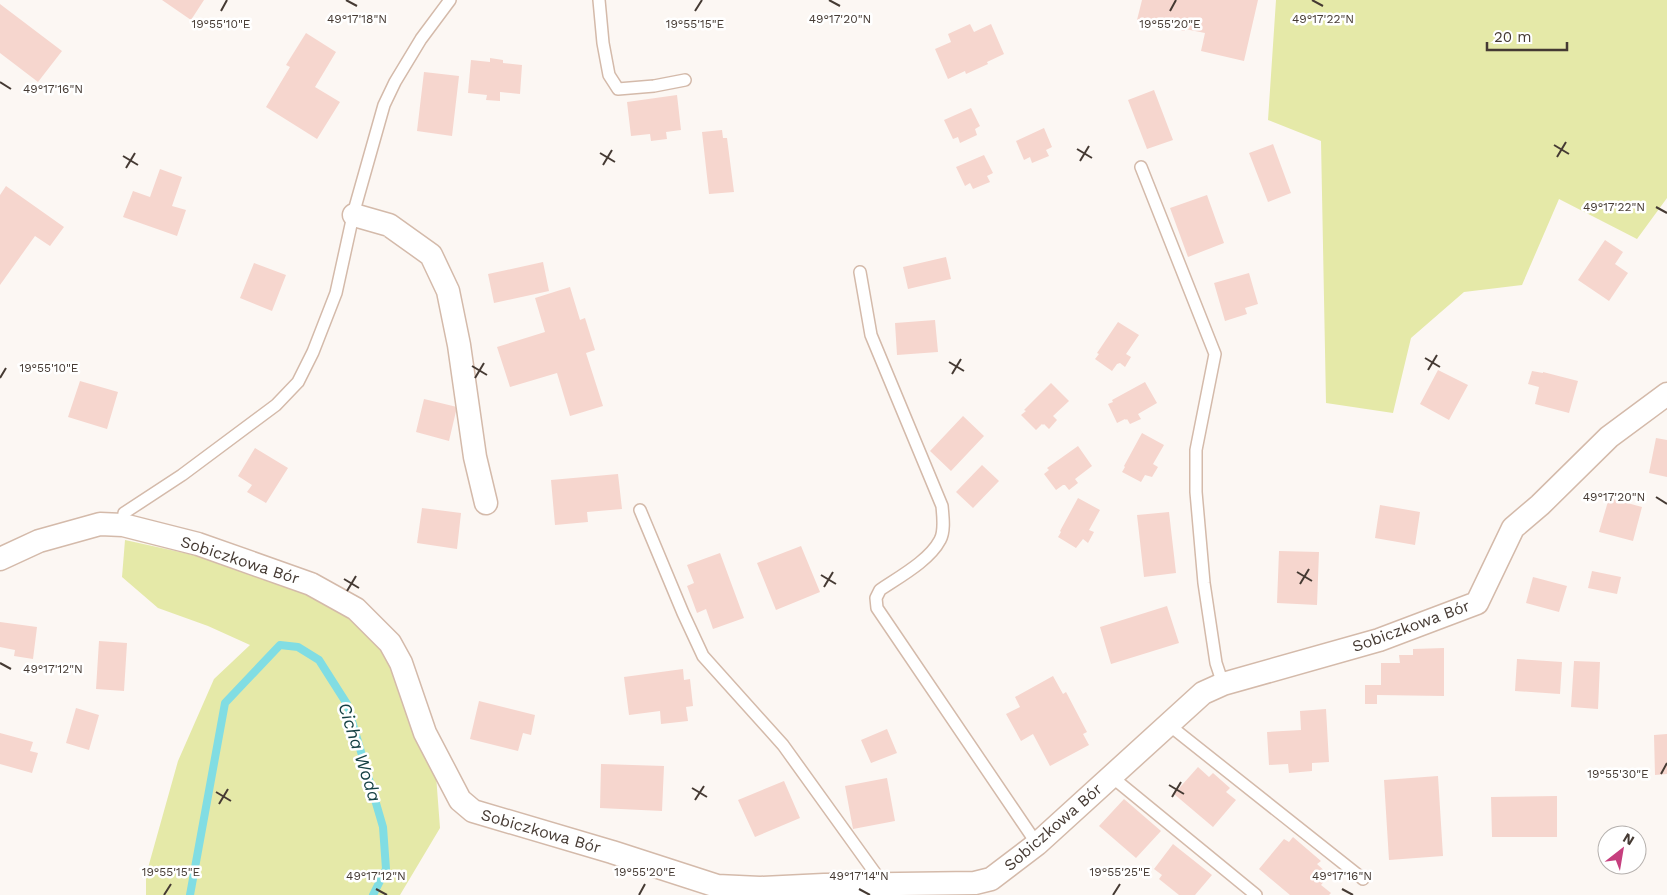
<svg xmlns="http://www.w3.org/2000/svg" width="1667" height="895" viewBox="0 0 1667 895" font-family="'Work Sans',sans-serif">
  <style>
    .green { fill: #e5e9a8 }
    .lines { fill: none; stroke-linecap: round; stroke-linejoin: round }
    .stream { stroke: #81dde3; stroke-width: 8 }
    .building { fill: #f6d6ce }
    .service-casing { stroke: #d4baaa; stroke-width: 14 }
    .minor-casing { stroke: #d4baaa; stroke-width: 25 }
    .service { stroke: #fff; stroke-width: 11 }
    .minor { stroke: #fff; stroke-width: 22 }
    .ticks { fill: none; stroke: #453a33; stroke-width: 2 }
    .labels { text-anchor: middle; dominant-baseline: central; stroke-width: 5; stroke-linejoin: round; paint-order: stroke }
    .street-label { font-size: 16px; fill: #453a33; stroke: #fff }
    .water-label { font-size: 18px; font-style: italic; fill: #154043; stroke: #fff }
    .ticks-label { font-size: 12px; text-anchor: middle; fill: #453a33; stroke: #fff; stroke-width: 5; stroke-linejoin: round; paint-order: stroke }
  </style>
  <rect width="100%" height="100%" fill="#fcf7f3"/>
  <path class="green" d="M1276,0h391v198l-30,41 -78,-40 -37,86 -58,7 -53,46 -18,75 -67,-10 -5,-262 -53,-21z
    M125,540l64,14 82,23 85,32 40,44 40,122 4,53 -40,67h-254v-20l32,-114 36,-82 36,-34 -42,-19 -50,-18 -36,-31z"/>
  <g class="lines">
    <path class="stream" d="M190,895l35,-192 55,-58 18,2 21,13 28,44 36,123 3,42 -13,26"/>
  </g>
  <path class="building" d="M162,0h42l-13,20z
    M1142,0h116l-14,61 -43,-10 4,-18 -20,-4v2l-48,-11z
    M0,4l62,47 -24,31 -38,-29z
    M970,24l4,8 17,-8 13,30 -17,8 1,2 -22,10 -1,-3 -17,8 -13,-30 16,-7 -3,-8z
    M306,33l30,19 -21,35 25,15 -23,37 -51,-32 24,-40 -4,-2z
    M490,58l13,2v3l19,2 -2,29 -20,-2v9l-14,-1 1,-5 -19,-2 3,-33 19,2z
    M424,72l35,4 -7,60 -35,-5z
    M1154,90l19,50 -26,9 -19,-49z
    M677,95l4,35 -15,2 1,7 -16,2 -1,-7 -19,2 -4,-34z
    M971,108l9,18 -5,3 2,6 -17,8 -2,-6 -5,2 -9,-19z
    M1044,128l8,19 -6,3 3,6 -17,7 -2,-6 -6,3 -8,-19z
    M722,130l1,8h4l7,54 -25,2 -7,-62z
    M1273,144l18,49 -23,9 -19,-49z
    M984,155l9,18 -6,3 3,6 -17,7 -3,-6 -5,3 -9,-19z
    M160,169l22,8 -10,29 14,4 -9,26 -54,-19 10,-26 17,6z
    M6,186l58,41 -14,19 -15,-10 -35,49v-90z
    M1207,195l17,48 -36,14 -18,-49z
    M1605,240l18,12 -8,12 13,9 -19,28 -31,-21z
    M946,257l5,22 -43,10 -5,-22z
    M543,262l6,29 -55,12 -6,-29z
    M254,263l32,12 -14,36 -32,-13z
    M1249,273l9,31 -13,4 2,6 -22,7 -11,-38z
    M570,287l10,33 5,-2 10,32 -9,3 17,53 -33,10 -13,-43 -47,14 -13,-40 48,-15 -10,-34z
    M935,320l3,32 -41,3 -2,-32z
    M1118,322l21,13 -13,19 5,3 -6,10 -5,-4 -3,1 -5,7 -17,-12 4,-5 -2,-1z
    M1438,370l30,15 -19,35 -29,-16z
    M1532,371l11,2v-1l35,9 -9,32 -34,-9 4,-17 -11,-3z
    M80,381l38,11 -11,37 -39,-12z
    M1145,382l12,21 -19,11 3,5 -11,5 -3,-5 -1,1 -1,-1 -8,4 -9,-19 5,-2 -1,-2z
    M1051,383l18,18 -16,15 4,4 -8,9 -5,-5 -1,1 -1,-1 -6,6 -15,-15 5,-4 -2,-1z
    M424,399l33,8 -8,34 -33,-9z
    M963,416l21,20 -33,35 -21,-20z
    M1142,433l22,12 -11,19 5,3 -6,10 -7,-2 -4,7 -19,-10 3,-5 -1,-1z
    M1656,438l11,2v37l-18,-4z
    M1078,446l14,20 -17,13 3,4 -9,7 -4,-5h-2l-7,5 -12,-16 5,-4 -2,-2z
    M255,448l33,20 -22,35 -19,-11 5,-7 -14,-9z
    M982,465l17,16 -26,27 -17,-16z
    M618,474l4,35 -35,3 1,10 -33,3 -4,-45z
    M1078,498l22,12 -11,20 5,2 -6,11 -5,-4 -7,9 -18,-11 3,-5 -1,-1z
    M1609,498l33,9 -9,34 -34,-9z
    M1380,505l40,7 -5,33 -40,-7z
    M422,508l39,5 -4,36 -40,-6z
    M1169,512l7,61 -32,4 -7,-62z
    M801,546l19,46 -44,18 -19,-47z
    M1279,551l40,1 -2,53 -40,-2z
    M720,553l24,65 -31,11 -7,-20 -9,4 -10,-27 7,-3 -7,-18z
    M1592,571l29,6 -4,17 -29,-6z
    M1533,577l34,9 -8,26 -33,-9z
    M1167,606l12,37 -68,21 -11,-37z
    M0,622l37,5 -4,32 -19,-3 1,-6 -15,-3z
    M99,641l28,2 -3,48 -28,-2z
    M1444,648v48l-67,-1v9h-12v-19h16v-22h19l-1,-8h14v-6z
    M1517,659l45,3 -2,32 -45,-3z
    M1574,661l26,1 -2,47 -27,-2z
    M683,669l1,11 6,-1 3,27 -7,1 2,14 -27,3 -1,-13 -31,4 -5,-38z
    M1053,676l10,18 3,-2 21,40 -4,2 6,11 -39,21 -17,-32 -12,7 -15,-27 14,-7 -5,-10z
    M479,701l56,14 -4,20 -8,-2 -5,18 -48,-12z
    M76,708l23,7 -10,35 -23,-7z
    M1326,709l3,53 -17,1v8l-23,2 -1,-9 -19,1 -2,-33 34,-2 -1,-19z
    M887,729l10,24 -26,10 -10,-23z
    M0,733l33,9 -3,9 8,2 -6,20 -32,-9z
    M1667,734v40l-12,1 -1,-40z
    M601,764l63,2 -2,45 -62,-3z
    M1198,767l11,10 4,-4 17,15 -4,4 10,8 -23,27 -39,-33z
    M1438,776l5,80 -54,4 -5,-80z
    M887,778l8,43 -42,8 -8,-43z
    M784,781l16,37 -45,19 -17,-37z
    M1557,796v41h-65l-1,-40z
    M1124,799l37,32 -25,27 -37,-32z
    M1293,837l28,24 -4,3 12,11 -8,10 10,8 -2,2h-39l-31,-26 25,-30 5,3z
    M1173,844l39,31 -17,20h-16l-20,-16 3,-4 -8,-6z"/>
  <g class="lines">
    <g class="service-casing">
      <path id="service" d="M599,0l4,43 6,32 9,14 36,-3 31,-6
        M1141,167l74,187 -19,96v42l8,91 12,80 7,21
        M860,272l11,63 71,171c1,11 3,25 -2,34 -11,21 -41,37 -60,50l-4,8 1,10 160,236
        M640,510l43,103 20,43 80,89 100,139
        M123,525l1,-12 58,-38 94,-70 22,-23 15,-30 23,-59 18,-82 30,-106 11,-23 26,-43 29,-39
        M1169,725l194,154
        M1112,777l144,118"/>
    </g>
    <g class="minor-casing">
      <path id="minor" d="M354,215l35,10 42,30 17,36 11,54 16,112 11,46
        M0,559l39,-18 61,-17 23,1 75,19 113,40 45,25 34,34 11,20 24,70 35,67 13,11 139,41 105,34 43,2 64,-3 151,-2 16,-4 46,-35 166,-151 20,-9 156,-44 98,-37 36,-75 27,-23 69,-68 58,-43"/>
    </g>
    <use href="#service" class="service"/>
    <use href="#minor" class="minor"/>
  </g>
  <path class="ticks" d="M346,0l11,6M829,0l11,6M1312,0l11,6M221,11l6,-11M695,11l7,-11M1170,11l6,-11M0,82l11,7M1554,145l15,9M1077,149l15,9M600,153l15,9M123,156l15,9M1557,157l9,-15M1080,161l9,-15M603,165l9,-15M126,168l9,-15M1656,207l11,6M1425,358l15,9M949,362l15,9M472,366l15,9M1428,370l9,-15M952,374l9,-15M0,378l6,-10M475,378l9,-15M1656,497l11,7M1297,572l15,9M821,575l15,9M344,579l15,9M1300,584l9,-15M824,587l9,-15M347,591l9,-15M0,663l11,6M1661,774l6,-11M1169,785l15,9M692,788l15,9M216,792l15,9M1172,797l9,-15M695,800l9,-14M219,804l9,-15M376,889l11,6M859,889l11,6M1342,889l11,6M164,895l7,-11M639,895l6,-11M1113,895l7,-11"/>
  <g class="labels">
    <g class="street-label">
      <text transform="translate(240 560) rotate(18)">Sobiczkowa Bór</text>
      <text transform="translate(1411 626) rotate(-20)">Sobiczkowa Bór</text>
      <text transform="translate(1053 827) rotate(-41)">Sobiczkowa Bór</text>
      <text transform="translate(541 831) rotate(16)">Sobiczkowa Bór</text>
    </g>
    <g class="water-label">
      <text transform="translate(360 752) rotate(72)">Cicha Woda</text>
    </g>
  </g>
  <g class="ticks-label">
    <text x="357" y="23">49°17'18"N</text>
    <text x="840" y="23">49°17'20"N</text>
    <text x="1323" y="23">49°17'22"N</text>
    <text x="221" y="28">19°55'10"E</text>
    <text x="695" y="28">19°55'15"E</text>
    <text x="1170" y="28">19°55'20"E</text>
    <text x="53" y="93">49°17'16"N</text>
    <text x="1614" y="211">49°17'22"N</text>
    <text x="49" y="372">19°55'10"E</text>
    <text x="1614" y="501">49°17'20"N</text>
    <text x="53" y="673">49°17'12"N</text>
    <text x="1618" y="778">19°55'30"E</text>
    <text x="171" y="876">19°55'15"E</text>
    <text x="645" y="876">19°55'20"E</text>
    <text x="1120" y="876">19°55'25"E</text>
    <text x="376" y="880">49°17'12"N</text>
    <text x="859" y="880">49°17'14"N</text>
    <text x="1342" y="880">49°17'16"N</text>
  </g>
  <g transform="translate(1622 850) rotate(31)"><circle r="24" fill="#ffffff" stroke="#b5b0ad"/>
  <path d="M0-4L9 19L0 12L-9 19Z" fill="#c63f7e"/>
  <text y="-8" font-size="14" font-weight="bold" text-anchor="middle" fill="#453a33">N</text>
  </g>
  <path d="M1487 42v8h80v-8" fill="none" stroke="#453a33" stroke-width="2.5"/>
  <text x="1494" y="42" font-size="15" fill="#453a33" stroke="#ffffff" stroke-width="4" paint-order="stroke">20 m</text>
</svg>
